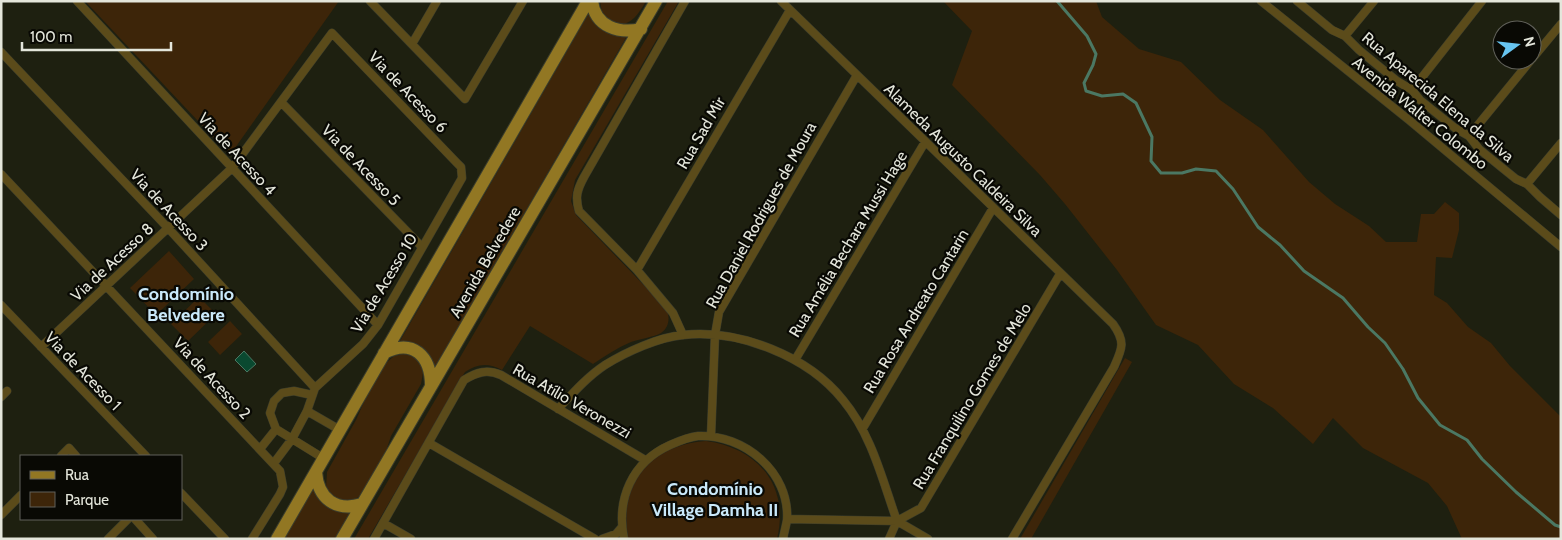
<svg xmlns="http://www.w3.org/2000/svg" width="1562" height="540" viewBox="0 0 1562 540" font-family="Cabin,sans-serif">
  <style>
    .green { fill: #3d2509 }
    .water { fill: #0a4930; stroke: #4b7863 }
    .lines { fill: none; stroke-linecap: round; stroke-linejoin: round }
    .stream { stroke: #4b7863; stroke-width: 3 }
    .street-casing { stroke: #3a3c2c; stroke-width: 9 }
    .primary-casing { stroke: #3a3c2c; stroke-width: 14 }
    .street { stroke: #5b4b1a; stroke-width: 8 }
    .primary { stroke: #927723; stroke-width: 12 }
    .labels { text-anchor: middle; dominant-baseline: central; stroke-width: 4.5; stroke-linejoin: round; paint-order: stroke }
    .street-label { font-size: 16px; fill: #e4e6db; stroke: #090904 }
    .neighbourhood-label { font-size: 18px; font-weight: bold; fill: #cae9fa; stroke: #090904 }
  </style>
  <rect width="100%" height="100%" fill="#1e2010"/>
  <path class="green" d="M85,1h254l-109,154z
    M600,1h46c-11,20 -24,34 -44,12z
    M668,1h11l-104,179 -4,21 5,14 90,93c4,8 4,19 -5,25 -7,4 -22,6 -30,9 -14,6 -26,14 -38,22l-63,-38 -28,44c-13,-7 -24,-7 -37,2l-97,167h-14z
    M943,1h153l6,16 37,32 42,13 39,38 43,30 46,52 26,22 34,22 17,16h31l4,-28h13l11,-12 14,11v17l-7,28 -16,-1 -2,38 13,8 21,24 23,16 19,23 51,51v122h-99l-15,-33 -19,-23 -65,-35 -30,-30 -20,26 -40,-36 -39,-24 -36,-39 -42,-20 -39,-55 -52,-66 -25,-29 -88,-90 20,-54z
    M590,11c9,18 16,25 37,25l-193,333 -25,-27 -9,-1z
    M169,251l25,28 -38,36 -26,-27z
    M199,297l17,17 -28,27 -17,-17z
    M230,321l12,13 -22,21 -12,-13z
    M404,353l10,4 7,9 2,7 -2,11 -30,52 -6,18 -25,42 -10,6 -17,-5 -7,-8 1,-17 29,-52 11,-25 18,-31 9,-8z
    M1125,358l7,4 -101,177h-11z
    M706,441c52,7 84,45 71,98h-149c-1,-9 -2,-19 -2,-28 4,-44 38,-67 80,-70z
    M314,487c12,16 16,26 38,25l-15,27h-53z"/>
  <path class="water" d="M244,351l12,13 -9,8 -12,-12z"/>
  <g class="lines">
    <path class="stream" d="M1057,1l30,35 9,18 -3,11 -9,18 2,8 16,5 21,-2 13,9 16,34 -1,24 10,12h21l14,-4 20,2 17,18 25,38 22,18 24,26 39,27 25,29 17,16 18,26 15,29 22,27 27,15 15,19 34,33 39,33 6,2"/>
    <g class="street-casing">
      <path id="street" d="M77,1l301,324
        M370,1l95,98 58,-98
        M781,1l332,323c13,18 9,25 1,43l-102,172
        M1261,1l148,119 152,127
        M1297,1l35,29 13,6 14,14 38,31 15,9 8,10 35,28 14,8 10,13 37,30 11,5 13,13 21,18
        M1345,36l29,-35
        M412,44l25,-43
        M1,52l167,176 147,160
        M1532,59l29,-35
        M1412,90l70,-89
        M281,102l141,145
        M1469,136l62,-76
        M1,174l279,297 3,16 -3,7 -28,45
        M1527,184l34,-41
        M637,270l153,-260
        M1,305l145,151
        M683,335l-10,-22 -36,-43 -58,-59c-4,-14 -2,-21 5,-34l101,-176
        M41,347l191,-179 100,-135 125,130 4,4 1,11 -84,147 -15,19 -48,44 -8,23 -15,28 -18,24
        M795,360l130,-218
        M312,395l-18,-4 -12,2 -8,8 -4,12 6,16 47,29
        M1,397l6,-6
        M558,409c15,-16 29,-32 47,-44 21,-13 54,-28 78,-30 56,-6 125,21 160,65 29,35 39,79 54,121
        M307,411l33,19
        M863,428l130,-220
        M711,436l4,-101 4,-23 138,-237
        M429,443l166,96
        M260,449l16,-20
        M61,456l8,-8 7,8
        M181,493l44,46
        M1,515l20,-20
        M135,519l18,20
        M787,519l110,2 24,-13 139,-234
        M897,521l31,18
        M383,523l28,16
        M108,539l20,-20
        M374,539l90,-159c13,-8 23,-11 37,-5l144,85
        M602,539l14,-5 6,-7
        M624,539c-8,-40 8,-77 46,-94 9,-4 18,-8 28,-9 46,-2 92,36 89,84 -1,6 -3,13 -4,19
        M889,539l8,-18"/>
    </g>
    <g class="primary-casing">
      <path id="primary" d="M592,1c3,26 27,33 49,28
        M384,353c29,-15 47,3 47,33
        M316,472c2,27 20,40 46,32
        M277,539l311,-538
        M342,539l314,-538"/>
    </g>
    <use href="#street" class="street"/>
    <use href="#primary" class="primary"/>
  </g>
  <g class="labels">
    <g class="street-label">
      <text transform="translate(408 92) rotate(46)">Via de Acesso 6</text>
      <text transform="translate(1438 97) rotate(40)">Rua Aparecida Elena da Silva</text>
      <text transform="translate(1420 113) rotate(39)">Avenida Walter Colombo</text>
      <text transform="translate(701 133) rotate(-60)">Rua Sad Mir</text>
      <text transform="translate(237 154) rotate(47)">Via de Acesso 4</text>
      <text transform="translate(963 160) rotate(44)">Alameda Augusto Caldeira Silva</text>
      <text transform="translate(361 165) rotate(46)">Via de Acesso 5</text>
      <text transform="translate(169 210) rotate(47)">Via de Acesso 3</text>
      <text transform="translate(761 215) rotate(-61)">Rua Daniel Rodrigues de Moura</text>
      <text transform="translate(848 244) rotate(-59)">Rua Amélia Bechara Mussi Hage</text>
      <text transform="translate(112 262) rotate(-43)">Via de Acesso 8</text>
      <text transform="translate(485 262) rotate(-60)">Avenida Belvedere</text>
      <text transform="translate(384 283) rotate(-59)">Via de Acesso 10</text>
      <text transform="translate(916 311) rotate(-59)">Rua Rosa Andreato Cantarin</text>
      <text transform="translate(83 371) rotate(46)">Via de Acesso 1</text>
      <text transform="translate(212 378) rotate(47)">Via de Acesso 2</text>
      <text transform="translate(972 396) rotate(-59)">Rua Franquilino Gomes de Melo</text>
      <text transform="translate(572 401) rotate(30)">Rua Atílio Veronezzi</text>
    </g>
    <g class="neighbourhood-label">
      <text x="186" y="294">Condomínio<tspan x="186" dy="21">Belvedere</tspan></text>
      <text x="715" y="489">Condomínio<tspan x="715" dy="21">Village Damha II</tspan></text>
    </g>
  </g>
  <rect width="1562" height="540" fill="none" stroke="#e4e6db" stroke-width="5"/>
  <rect x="20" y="455" width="162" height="65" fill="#090904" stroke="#61615a"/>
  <rect x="30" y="471" width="25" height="8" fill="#927723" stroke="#61615a"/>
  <text x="65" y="480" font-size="15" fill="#e4e6db">Rua</text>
  <rect x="30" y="492" width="25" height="15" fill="#3d2509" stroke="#61615a"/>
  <text x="65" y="505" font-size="15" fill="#e4e6db">Parque</text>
  <g transform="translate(1517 45) rotate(75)"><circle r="24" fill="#090904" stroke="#61615a"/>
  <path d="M0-4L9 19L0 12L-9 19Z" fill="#67c4f0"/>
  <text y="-8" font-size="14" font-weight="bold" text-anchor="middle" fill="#e4e6db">N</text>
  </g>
  <path d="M22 42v8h149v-8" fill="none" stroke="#e4e6db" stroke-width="2.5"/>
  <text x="30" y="42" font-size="15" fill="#e4e6db" stroke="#090904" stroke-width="4" paint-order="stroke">100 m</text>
</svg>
